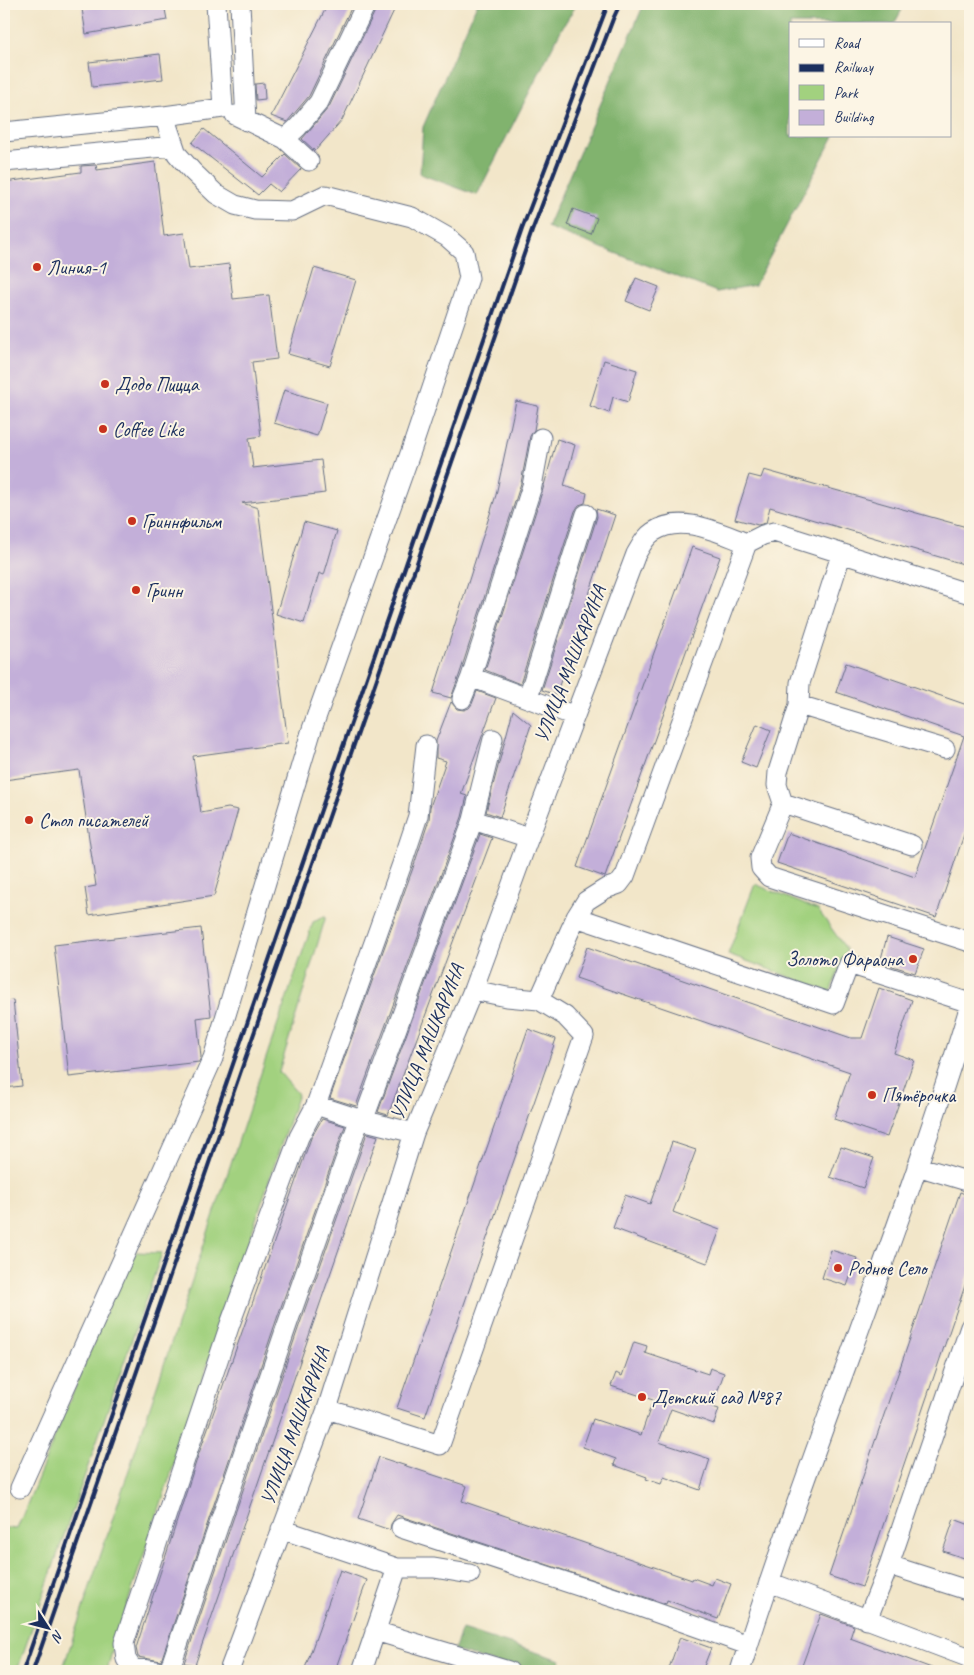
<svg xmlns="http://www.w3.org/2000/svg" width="974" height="1675" viewBox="0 0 974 1675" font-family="Caveat,sans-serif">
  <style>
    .green { fill: #a2d17f; stroke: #5e806e }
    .forest { fill: #81b36e; stroke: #4e7166 }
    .building { fill: #c3afd9 }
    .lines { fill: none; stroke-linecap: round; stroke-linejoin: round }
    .minor-casing { stroke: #666f83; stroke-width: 21 }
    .minor { stroke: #fff; stroke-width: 19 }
    .rail { stroke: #1b2f5e; stroke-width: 4 }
    .poi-dot { fill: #c8321e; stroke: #fcf5e5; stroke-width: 2 }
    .labels { text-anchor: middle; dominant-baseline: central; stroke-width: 4; stroke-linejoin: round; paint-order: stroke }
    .poi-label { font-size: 20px; fill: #1b2f5e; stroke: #fcf5e5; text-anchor: start }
    .street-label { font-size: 20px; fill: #1b2f5e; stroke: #fcf5e5 }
  </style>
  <rect width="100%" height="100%" fill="#fcf5e5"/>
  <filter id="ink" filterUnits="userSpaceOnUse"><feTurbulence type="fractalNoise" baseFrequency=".02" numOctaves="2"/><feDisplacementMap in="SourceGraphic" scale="10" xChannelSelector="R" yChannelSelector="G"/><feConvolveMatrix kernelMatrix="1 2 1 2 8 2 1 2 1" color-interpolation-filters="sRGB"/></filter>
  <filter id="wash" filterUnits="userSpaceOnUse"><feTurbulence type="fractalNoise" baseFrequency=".0096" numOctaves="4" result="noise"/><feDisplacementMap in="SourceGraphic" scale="20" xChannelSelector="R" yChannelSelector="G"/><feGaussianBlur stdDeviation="1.12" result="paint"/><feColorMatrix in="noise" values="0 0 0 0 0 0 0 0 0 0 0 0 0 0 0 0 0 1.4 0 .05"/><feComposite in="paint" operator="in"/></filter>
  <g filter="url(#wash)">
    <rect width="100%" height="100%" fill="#f2e6c9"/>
    <path class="green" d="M755,884l63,26 29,40 -17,42 -102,-38z
      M326,916l-47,156 19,22 -184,550 -7,27h-45l207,-622 44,-127z
      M136,1252l26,1 -145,418h-13v-143l13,1 97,-236z"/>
    <path class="forest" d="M477,4h100l-15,24 -85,167 -57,-21 3,-47z
      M644,4h261l-11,20h-104v112h44l-79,149 -38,7 -170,-65z
      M462,1629l99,31 -4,11h-37l-66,-21z"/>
    <g id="blocks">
      <path class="building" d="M111,4h53l3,16 -81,14 -4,-25z
        M328,4h25l-44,92 -22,26 -16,-6z
        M377,4h20l-55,116 -27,31 -13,-12 27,-32 47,-98z
        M160,54l3,25 -71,8 -3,-25z
        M264,83l1,16 -9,1 -1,-16z
        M204,129l58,48 23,-23 16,15 -22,23 -10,-8 -11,11 -66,-52z
        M155,162l9,74 20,-3 5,36 40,-5 4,35 36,-4 8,64 -25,3 9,74 -12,2 4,30 68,-8 4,33 -83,10 16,5 30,235 -95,13 8,57 27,-5 10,2 -24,86 -125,19 -4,-27 11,-2 -17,-116 -75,10v-598l77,-10v-6l15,-1 1,5z
        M573,209l24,9 -6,16 -24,-9z
        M314,268l42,12 -26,86 -42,-12z
        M636,278l23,9 -10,23 -23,-9z
        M604,360l33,10 -9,32 -15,-5 -4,16 -19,-7z
        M284,390l43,13 -10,33 -43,-13z
        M516,401l22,5 -4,24 -4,6 -9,47 -61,190 -9,25 -18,-5 63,-198z
        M557,439l18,6 -11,41 23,7 -2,10 -6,2 -4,6 -55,173 -35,-14 58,-181z
        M764,470l206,58v38l-200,-59 -4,16 -8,2 -23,-6 14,-44 12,3z
        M596,509l19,6 -59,180 -14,-5 55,-173z
        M304,522l33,9 -13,44 -5,-2 -15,50 -28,-9z
        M692,547l28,10 -115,320 -28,-10z
        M846,663l124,43v111l-34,100 -159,-54 11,-30 127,44 49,-141 -128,-44z
        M477,691l19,7 -35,96 6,2 -5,21 -106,289 -26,-8 83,-230 16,-48 1,-13 16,-46 -10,-3v-17l15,-39 6,7 7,1 5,-2 3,-4z
        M513,710l18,15 -31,92 -14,-5z
        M757,724l14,6 -15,38 -15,-6z
        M480,834l12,4 -104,277 -10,-3z
        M201,928l10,88 -14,2 4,39 -2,5 -130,15 -15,-132z
        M887,937l37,12 -9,24 -35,-11z
        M587,947l264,91h11l17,-50 33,12 -18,53 20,7 -27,77 -53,-18 16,-47 -274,-94z
        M13,1000l9,86 -18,2v-87z
        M528,1029l28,10 -131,378 -28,-9z
        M322,1119l23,7 -69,195 -115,340 -23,-4 -2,-9 62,-192 113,-318z
        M367,1133l11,3 -183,529 -11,-2 114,-334z
        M672,1142l24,8 -23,62 47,18 -13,33 -94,-35 12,-33 25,9z
        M841,1147l33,11 -11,30 -33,-11z
        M960,1192l10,4v75l-108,316 -33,-11z
        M831,1250l26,8 -10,28 -25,-8z
        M634,1342l13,4 -2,7 63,21 2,-6 14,5 -12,34 7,2 -5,15 -43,-15 -12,33 51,17 -10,31 -36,-13 -3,7 -15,-5 1,-2 -33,-12 2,-6 -33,-12 10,-28 48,16 12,-35 -42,-14 5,-13 6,3z
        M379,1457l88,29 -5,15 230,79 1,-2 19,7 3,-7 16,6 -13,35 -51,-19 -1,4 -269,-89 -6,9 -1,6 -32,-11z
        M954,1519l16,6v35l-27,-9z
        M340,1570l27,10 -29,82 -3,9h-31z
        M821,1614l33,12 -4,12 87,32v1h-137z
        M680,1637l31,11 -9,23h-34z"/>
    </g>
  </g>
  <g filter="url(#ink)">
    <use href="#blocks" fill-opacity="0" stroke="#666f83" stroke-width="1"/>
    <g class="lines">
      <g class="minor-casing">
        <path id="minor" d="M240,4l6,117
          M235,115l50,24 24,22
          M4,132l160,-16 59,-8 -7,-104
          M285,139l13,-12 21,-25 47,-98
          M4,162l170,-16
          M541,438l-9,48 -61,191 104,39
          M841,555l-41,128 -1,22 -21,67 -1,13 6,18 -23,55 1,10 8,9 201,65
          M528,697l58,-183
          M462,699l9,-22
          M799,705l146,44
          M493,739l-20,81 56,18
          M783,803l129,42
          M576,917l258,87 15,-40 121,39
          M539,1000l37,-83 10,-16 19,-12 14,-5 6,-8 122,-333 16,-8 11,-3 196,62
          M316,1105l46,15 52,13
          M917,1166l53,16
          M327,1409l113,36 144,-409 -19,-20 -26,-16 -32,-3 -34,-7
          M20,1488l193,-430 99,-329 100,-281 57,-170 -5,-26 -17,-15 -35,-20 -87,-22 -33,16 -37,-1 -20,-5 -19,-11 -24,-23 -15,-17 -13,-38
          M401,1528l217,71 130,46
          M281,1529l116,39h37l36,6
          M889,1565l81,26
          M769,1582l201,76
          M867,1620l22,-55 81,-238
          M375,1631l134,40
          M157,1671l-25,-3 -6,-9 -2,-16 106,-319 69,-187 17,-32 86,-241 16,-48 8,-71
          M169,1671l118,-346 69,-196 10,-16 107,-293
          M229,1671l98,-262 87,-276 59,-143 52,-142 111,-294c5,-8 9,-17 17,-22 28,-19 66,1 94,11
          M362,1671l35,-103
          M740,1671c71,-224 162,-441 230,-666"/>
      </g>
      <use href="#minor" class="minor"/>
      <path class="rail" d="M23,1671l499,-1442 86,-225
        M33,1671l499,-1440 81,-212 7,-15"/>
    </g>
  </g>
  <g class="poi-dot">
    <circle cx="37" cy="267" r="5"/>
    <circle cx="105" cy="384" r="5"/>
    <circle cx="103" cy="429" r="5"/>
    <circle cx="132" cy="521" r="5"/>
    <circle cx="136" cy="590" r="5"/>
    <circle cx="29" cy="820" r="5"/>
    <circle cx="913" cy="959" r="5"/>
    <circle cx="872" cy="1095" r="5"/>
    <circle cx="838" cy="1268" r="5"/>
    <circle cx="642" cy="1397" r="5"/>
  </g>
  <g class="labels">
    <g class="poi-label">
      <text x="47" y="267">Линия-1</text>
      <text x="115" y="384">Додо Пицца</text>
      <text x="113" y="429">Coffee Like</text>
      <text x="142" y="521">Гриннфильм</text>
      <text x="146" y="590">Гринн</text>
      <text x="39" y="820">Стол писателей</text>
      <text x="903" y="959" text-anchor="end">Золото Фараона</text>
      <text x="882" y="1095">Пятёрочка</text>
      <text x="848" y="1268">Родное Село</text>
      <text x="652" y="1397">Детский сад №87</text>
    </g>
    <g class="street-label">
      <text transform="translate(570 664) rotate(-69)">УЛИЦА МАШКАРИНА</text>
      <text transform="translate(427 1042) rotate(-68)">УЛИЦА МАШКАРИНА</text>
      <text transform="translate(295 1426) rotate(-70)">УЛИЦА МАШКАРИНА</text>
    </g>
  </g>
  <rect width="974" height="1675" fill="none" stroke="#fcf5e5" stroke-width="20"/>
  <rect x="789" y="22" width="162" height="115" fill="#fcf5e5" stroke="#a2a6af"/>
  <rect x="799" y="39" width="25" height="8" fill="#ffffff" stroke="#a2a6af"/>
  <text x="834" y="48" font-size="15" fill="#1b2f5e">Road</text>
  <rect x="799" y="64" width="25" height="8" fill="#1b2f5e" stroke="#a2a6af"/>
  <text x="834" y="72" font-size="15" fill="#1b2f5e">Railway</text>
  <rect x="799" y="85" width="25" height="15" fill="#a2d17f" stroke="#a2a6af"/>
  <text x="834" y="98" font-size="15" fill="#1b2f5e">Park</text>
  <rect x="799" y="110" width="25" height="15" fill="#c3afd9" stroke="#a2a6af"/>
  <text x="834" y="122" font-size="15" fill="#1b2f5e">Building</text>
  <g transform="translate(48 1628) rotate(126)" stroke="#fcf5e5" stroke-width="4" paint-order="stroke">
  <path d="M0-4L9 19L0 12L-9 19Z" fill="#1b2f5e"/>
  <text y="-8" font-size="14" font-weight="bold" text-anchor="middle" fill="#1b2f5e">N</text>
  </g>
</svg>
